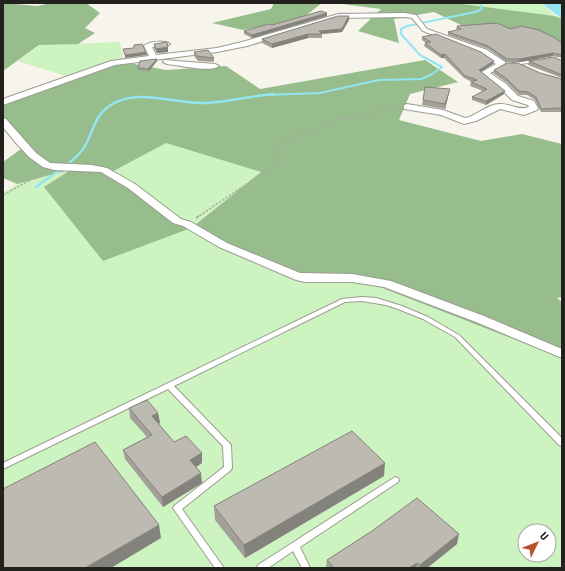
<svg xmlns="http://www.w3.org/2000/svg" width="565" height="571" viewBox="0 0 565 571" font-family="'Roboto Condensed',sans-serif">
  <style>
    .green { fill: #ccf3c0; fill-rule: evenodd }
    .forest { fill: #96bd8b; fill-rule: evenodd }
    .water { fill: #93e6f1 }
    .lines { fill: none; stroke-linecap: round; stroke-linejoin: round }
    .stream-far1 { stroke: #93e6f1; stroke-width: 2 }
    .stream { stroke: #93e6f1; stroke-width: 2.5 }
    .lane-casing { stroke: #9d9b92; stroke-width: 2 }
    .street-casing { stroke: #9d9b92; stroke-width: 2 }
    .path-far1 { stroke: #adaba4; stroke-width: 1.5; stroke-dasharray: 2.5 1.5; stroke-linecap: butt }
    .path { stroke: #adaba4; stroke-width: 2; stroke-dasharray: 3 2; stroke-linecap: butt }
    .lane { fill: #fff; fill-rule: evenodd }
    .street { fill: #fff; fill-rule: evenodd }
    .wall { fill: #a3a098 }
    .shaded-wall { fill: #84827c }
    .building { fill: #bdbab1; stroke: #84827c }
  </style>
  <rect width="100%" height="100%" fill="#f7f4eb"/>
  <path class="green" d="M455,3h86l14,13z
    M120,42l4,20 -55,15 -51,-16 22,-16z
    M166,143l95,29 -70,55 176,55 195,76v210h-559v-375l14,-9 57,-16 34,6zM525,531h24v24h-24z"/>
  <path class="forest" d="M3,3l35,3 12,-3h36l14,10 -15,15 10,5 -17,11 -39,1 -36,26z
    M274,3h48l-22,17 -57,10 -31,-7 59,-14z
    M334,3h121l100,13 7,3v24l-30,-13 -31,2 -18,-8 -20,2 -29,-14 -40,7 5,24 -41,-12 23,-22z
    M425,60l33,22 -48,12 -11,26 82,21 41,-7 40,10v153l-5,1 5,4v56l-195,-76 -65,-1 -111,-53 -88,33 -59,-74 28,-18 -55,15 -14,-6v-16l18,-13 -18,-31v-14l66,-27 55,-15 42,8 60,-4 34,23zM166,143l95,29 -70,56 -83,-54z"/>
  <path class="water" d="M541,3h21v16z"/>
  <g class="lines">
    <path class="stream-far1" d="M265,95l55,-2 59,-13 42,-1 10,-4 11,-8 -22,-12 -19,-21v-5l6,-3 68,-14 7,-3 -2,-6"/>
    <path class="stream" d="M36,187c14,-11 32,-21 44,-34 12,-13 12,-35 28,-46 28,-21 66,-2 98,-4 23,-1 44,-7 67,-9"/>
    <g class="lane-casing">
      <path id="lane" d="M535,60h1v2l-23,3 -2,-1 2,-1z
        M362,297l14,1 26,8 26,11 31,18 103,103v8l-3,-1 -104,-108 -32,-18 -25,-10 -12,-4 -24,-4 -17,1 -171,84 57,59 1,23 -1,2 -49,39 42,59h-9l-42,-60 1,-2 50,-39 -1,-21 -55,-57 -165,80v-6l339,-164z
        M395,477l3,1 1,2 -1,2 -98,65 10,21h-8l-9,-17 -25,17h-11l1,-3z"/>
    </g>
    <g class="street-casing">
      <path id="street" d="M405,13l11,2 11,14 60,21 18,12v4l-15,7 16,11 12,12 16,5 4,7 -1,2 -13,5 -24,-6 -24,12 -12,3 -23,-9 -37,-6v-4l3,-1 36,6 22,8c12,-2 23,-15 36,-14 10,0 18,7 28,3l-1,-2 -16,-5 -12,-12 -20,-15 16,-9 -15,-10 -58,-23 -11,-13 -7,-1 -67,1 -91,28 -30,6 -102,13 -112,40v-6l108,-38 38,-5 -5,-10c5,-5 21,-6 26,-2l-4,2 -14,1 4,8 61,-7 25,-6 96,-28z
        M164,60l51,4 4,2c-8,7 -40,-1 -52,-2l-4,-2z
        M3,118l3,1 30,34 14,10 42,2 15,3 28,16 46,35 10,3 36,21 73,30 52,1 39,7 93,35 78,33v9l-86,-36 -92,-35 -32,-5h-47l-9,-2 -77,-33 -36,-21 -10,-3 -45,-35 -27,-16 -47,-2 -11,-3 -14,-10 -13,-14 -13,-16z"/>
    </g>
    <path class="path-far1" d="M3,195l40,-22
      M199,216l76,-51 3,-4 1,-15 5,-3 50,-23 65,-12"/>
    <path class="path" d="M196,218l5,-3"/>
    <use href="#lane" class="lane"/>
    <use href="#street" class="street"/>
  </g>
  <path class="wall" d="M327,16l-75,22 -8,-4v-3l28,-6z
    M349,16v4l-7,12 -20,2v4h-14l-36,10 -10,-5v-4z
    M457,26l54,3 51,14v15l-9,-2 -34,6h-13l-18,-13 -40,-14v-3l10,-2 -2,-1z
    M422,37l71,27 -12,8 23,22 -18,11 -14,-5v-3l11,-6 -13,-5 1,-4h1l-8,-4 -20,-20h-3l-17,-12 1,-3h1l-4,-3z
    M166,43l2,4v5l-11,1 -3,-5v-4z
    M194,52l20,6v4l-16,-1 -4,-5z
    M157,61l-8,10 -11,-1v-2z
    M529,61h33v17l-34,-13z
    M494,70l46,3 22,6v33h-21l-6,-12 -8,-5h-8l-12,-12 -14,-10z
    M449,93l-4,16 -23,-4 1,-5z
    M129,408l29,5 2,10 -2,1 16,18 28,11v10l-6,4 6,16 -39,24 -38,-48 -2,-9 24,-13 -17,-19z
    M384,476l-139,82 -30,-38 -1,-14z
    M457,544l-30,24h-101l1,-8z"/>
  <path class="shaded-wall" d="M327,13v3l-75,22v-3z
    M349,16v4l-7,12 -20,2 -3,-3z
    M308,34v4l-36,10v-4z
    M168,47v5l-11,1 -1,-4z
    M146,52l1,3 -22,3v-3z
    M553,53v3l-34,6v-3z
    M445,54l-1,4h-3v-3z
    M157,59v2l-8,10 -1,-2z
    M494,61l-1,3 -14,9v-3z
    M450,89l-5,20v-5z
    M505,91l-1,3 -18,11v-4z
    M158,413l2,10 -7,3 -1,-10z
    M202,453v10l-11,7 -1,-10z
    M385,463l-1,13 -139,82 -1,-13z
    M201,473l1,10 -39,24 -1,-10z
    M159,525l2,13 -50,30h-26z
    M459,534l-2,10 -30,24h-7v-3z
    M417,563l-1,5h-7z"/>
  <path class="building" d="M321,11l6,2 -75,22 -8,-4 25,-7 3,1z
    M338,16h11l-7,13 -23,2 3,3h-14l-36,10 -10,-5z
    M497,23l14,6 10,-3 18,4 16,8 7,5v12l-9,-2 -34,6h-12l-19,-13 -40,-14 13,-3 -4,-3z
    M436,34l45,18 13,9 -15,9 26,21 -19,10 -14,-4 15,-8 -16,-7 6,-2 -13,-5 -19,-21 -4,1 -16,-12 6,-1 -9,-5z
    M167,42l1,5 -12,2 -2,-5z
    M142,44l4,8 -21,3 -2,-6 11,-1v-3z
    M208,50l6,8 -17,-2 -3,-4z
    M554,57l8,4v14l-33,-14z
    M157,59l-9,10 -10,-1 2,-7z
    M507,63h11l22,10 22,6v29l-21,1 -5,-12 -8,-5 -9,-1 -12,-12 -13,-9z
    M425,87l25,2 -5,15 -22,-4z
    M147,400l11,13 -6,3 22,26 12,-6 16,17 -12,7 11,13 -39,24 -39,-47 29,-15 -23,-27z
    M352,431l33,32 -141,82 -30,-39z
    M95,442l64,83 -74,43h-81l-1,-3v-76z
    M417,498l42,36 -39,31 -3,-2 -8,5h-75l-7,-8 45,-29z"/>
  <rect width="565" height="571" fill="none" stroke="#22211e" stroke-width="8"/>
  <g transform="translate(537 543) rotate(47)"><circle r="19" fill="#ffffff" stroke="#a7a6a5"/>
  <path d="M0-3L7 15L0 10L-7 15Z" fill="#bb542c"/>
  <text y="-6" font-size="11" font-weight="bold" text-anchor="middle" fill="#22211e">U</text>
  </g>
</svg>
